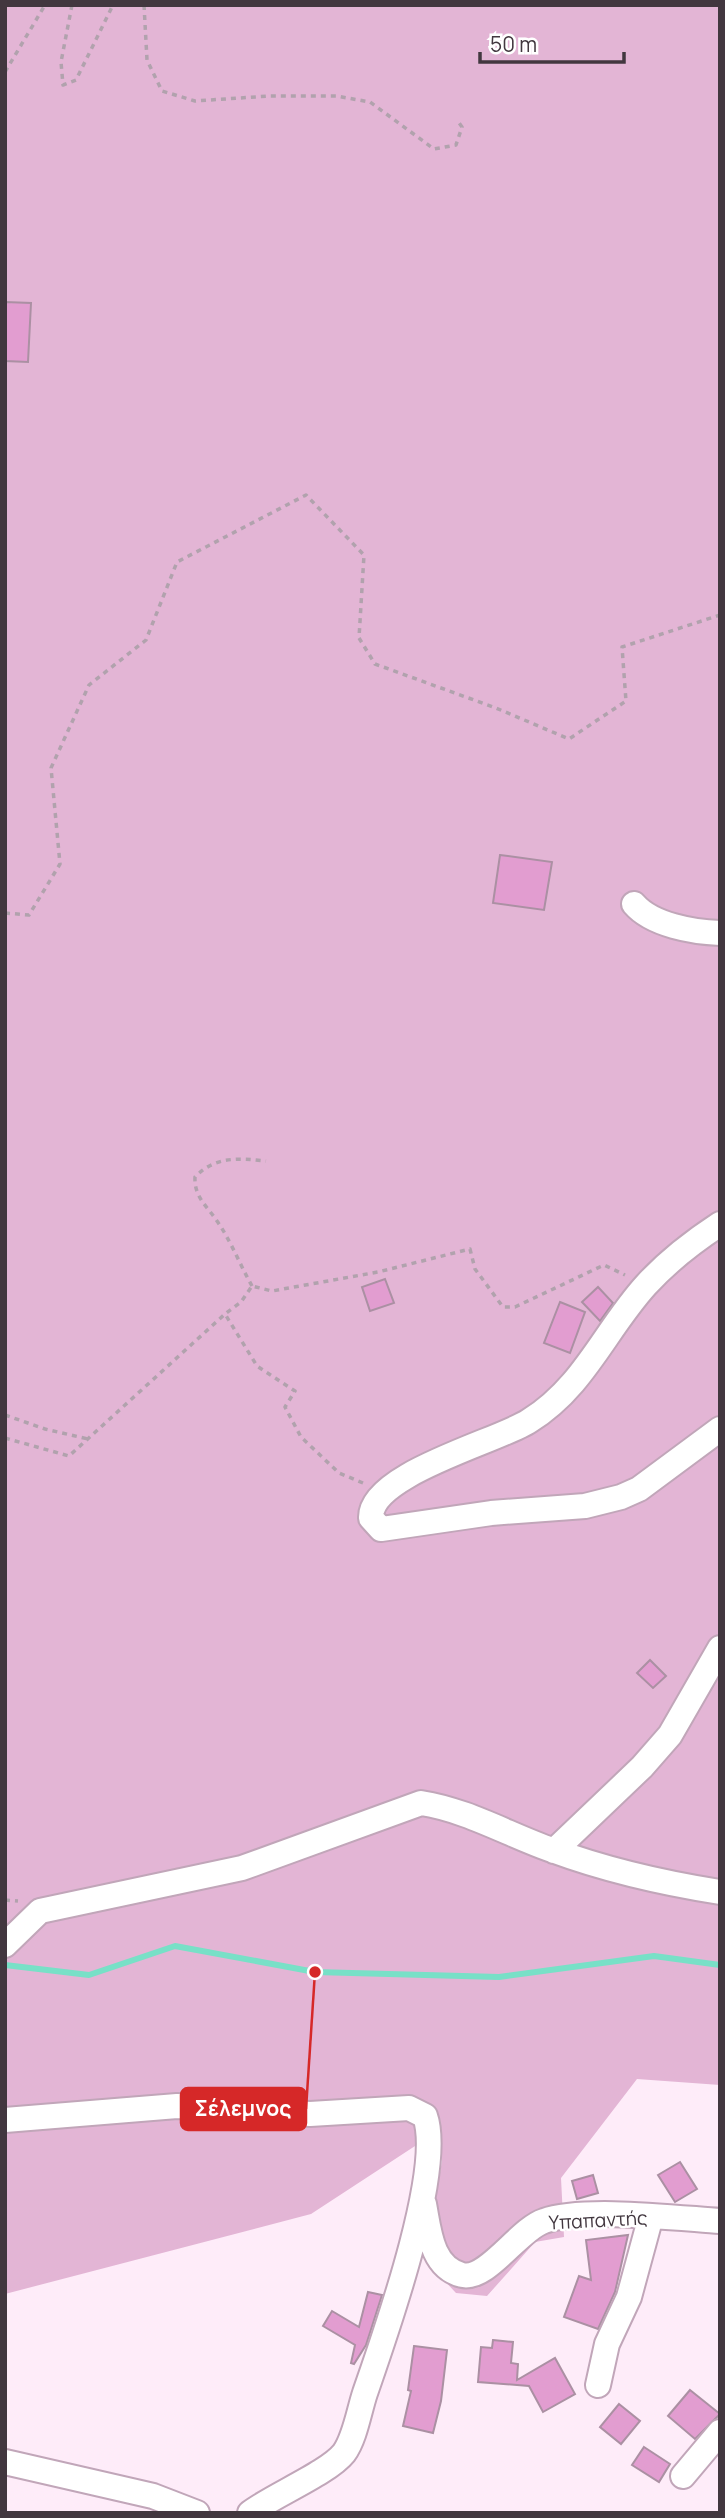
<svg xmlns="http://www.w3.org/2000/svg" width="725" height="2518" viewBox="0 0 725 2518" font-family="Manrope,sans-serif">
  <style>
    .green { fill: #e3b5d5 }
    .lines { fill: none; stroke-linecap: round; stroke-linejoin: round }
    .stream { stroke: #78e0c7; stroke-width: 6 }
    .building { fill: #e29dd0; stroke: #ab90a3; stroke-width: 2 }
    .minor-casing { stroke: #c1a6b9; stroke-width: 28 }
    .path { stroke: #b1a2ad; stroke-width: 3.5; stroke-dasharray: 5 5; stroke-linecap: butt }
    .minor { stroke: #fff; stroke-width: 24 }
    .labels { text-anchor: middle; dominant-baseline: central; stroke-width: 5; stroke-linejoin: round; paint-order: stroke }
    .street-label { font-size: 19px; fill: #42373f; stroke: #fff }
    .leader { fill: none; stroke: #d62828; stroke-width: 2.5 }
    .callout-dot { fill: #d62828; stroke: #fff; stroke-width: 2.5 }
    .callout { fill: #d62828; stroke: #d62828; stroke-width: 2.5 }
    .callout-label { font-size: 21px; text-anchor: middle; font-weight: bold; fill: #fff }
  </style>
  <rect width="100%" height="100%" fill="#feecf9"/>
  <path class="green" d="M5,5h715v2080l-83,-6 -76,99 3,59 -29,5 -48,54 -31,-3 -31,-33 17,-99 -4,-30 -127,83 -306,80z"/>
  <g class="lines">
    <path class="stream" d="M5,1965l84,10 86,-29 140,26 184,5 155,-21 66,9"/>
  </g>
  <path class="building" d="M5,302l26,1 -3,59 -23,-1z
    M500,855l52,7 -8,48 -51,-7z
    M385,1279l9,24 -24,8 -8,-24z
    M598,1287l15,16 -13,18 -18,-19z
    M560,1302l25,10 -15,41 -26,-10z
    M650,1660l16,16 -13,12 -16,-15z
    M680,2162l17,27 -22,13 -17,-27z
    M593,2175l5,18 -21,6 -5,-18z
    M628,2235l-13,57 -17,37 -34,-12 15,-41 12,4 -5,-40z
    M368,2292l14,3 -16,50 -12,19 -3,-1 4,-18 -32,-19 9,-15 27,16z
    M493,2340l20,2 -2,21 7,1 -1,16 38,-22 20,36 -32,18 -14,-26 -51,-4 3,-35 11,1z
    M414,2346l33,4 -6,51 -8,32 -30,-7 8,-35 -3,-1z
    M690,2390l30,24 -25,25 -27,-23z
    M619,2404l21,17 -19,23 -21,-17z
    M644,2447l26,17 -11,18 -27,-17z"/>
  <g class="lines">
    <g class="minor-casing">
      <path id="minor" d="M634,904c18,21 59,28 86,29
        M720,1224c-26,17 -53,38 -74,61 -41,45 -62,102 -117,136 -30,20 -160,53 -158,97l10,11 110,-16 94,-7 36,-9 18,-8 81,-60
        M554,1851l88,-84 28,-32 50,-87
        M5,1945l35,-34 202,-43 179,-65c46,7 88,32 131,47 54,20 111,33 168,42
        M5,2120l172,-14 133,8 99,-6 16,8c19,54 -40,219 -60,277 -6,18 -10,45 -21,60 -16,20 -70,42 -94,60
        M424,2204c5,26 7,63 38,71 25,6 57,-46 82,-54 39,-14 132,-3 176,0
        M598,2385l9,-41 22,-47 22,-81
        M5,2462l148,34 44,17
        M683,2476l37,-44"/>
    </g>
    <path class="path" d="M72,5l-11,57 2,23 13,-5 37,-75
      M144,5l3,55 15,31 33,10 74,-5h67l34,6 64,47 22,-4 6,-18 -5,-7
      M5,72l40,-67
      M5,913l24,2 31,-51 -9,-96 38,-83 57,-45 31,-78 129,-67 58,60 -5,83 16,26 121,44 73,31 57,-38 -4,-54 98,-32
      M252,1286c-12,-21 -21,-45 -35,-65 -10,-15 -23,-24 -22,-44 20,-21 44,-19 71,-16
      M5,1415l40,14 43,10
      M5,1438l64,18 156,-142
      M363,1483l-24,-10 -38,-36 -16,-30 10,-16 -38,-25 -32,-52 16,-12 11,-16 20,5 106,-19 92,-23 5,20 28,38h12l89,-42 21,10
      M5,1900l13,1"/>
    <use href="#minor" class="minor"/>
  </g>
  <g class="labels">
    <g class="street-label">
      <text transform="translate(598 2220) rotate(-3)">Υπαπαντής</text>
    </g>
  </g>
  <path class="leader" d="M315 1972L306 2109"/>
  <circle class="callout-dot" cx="315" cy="1972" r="7"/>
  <rect class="callout" x="181" y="2088" width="125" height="42" rx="7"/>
  <g class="callout-label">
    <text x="243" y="2116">Σέλεμνος</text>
  </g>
  <rect width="725" height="2518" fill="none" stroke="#42373f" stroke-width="14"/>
  <path d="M480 52v10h144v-10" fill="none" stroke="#42373f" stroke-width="3.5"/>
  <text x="490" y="52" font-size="21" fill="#42373f" stroke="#ffffff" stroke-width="5" paint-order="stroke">50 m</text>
</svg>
